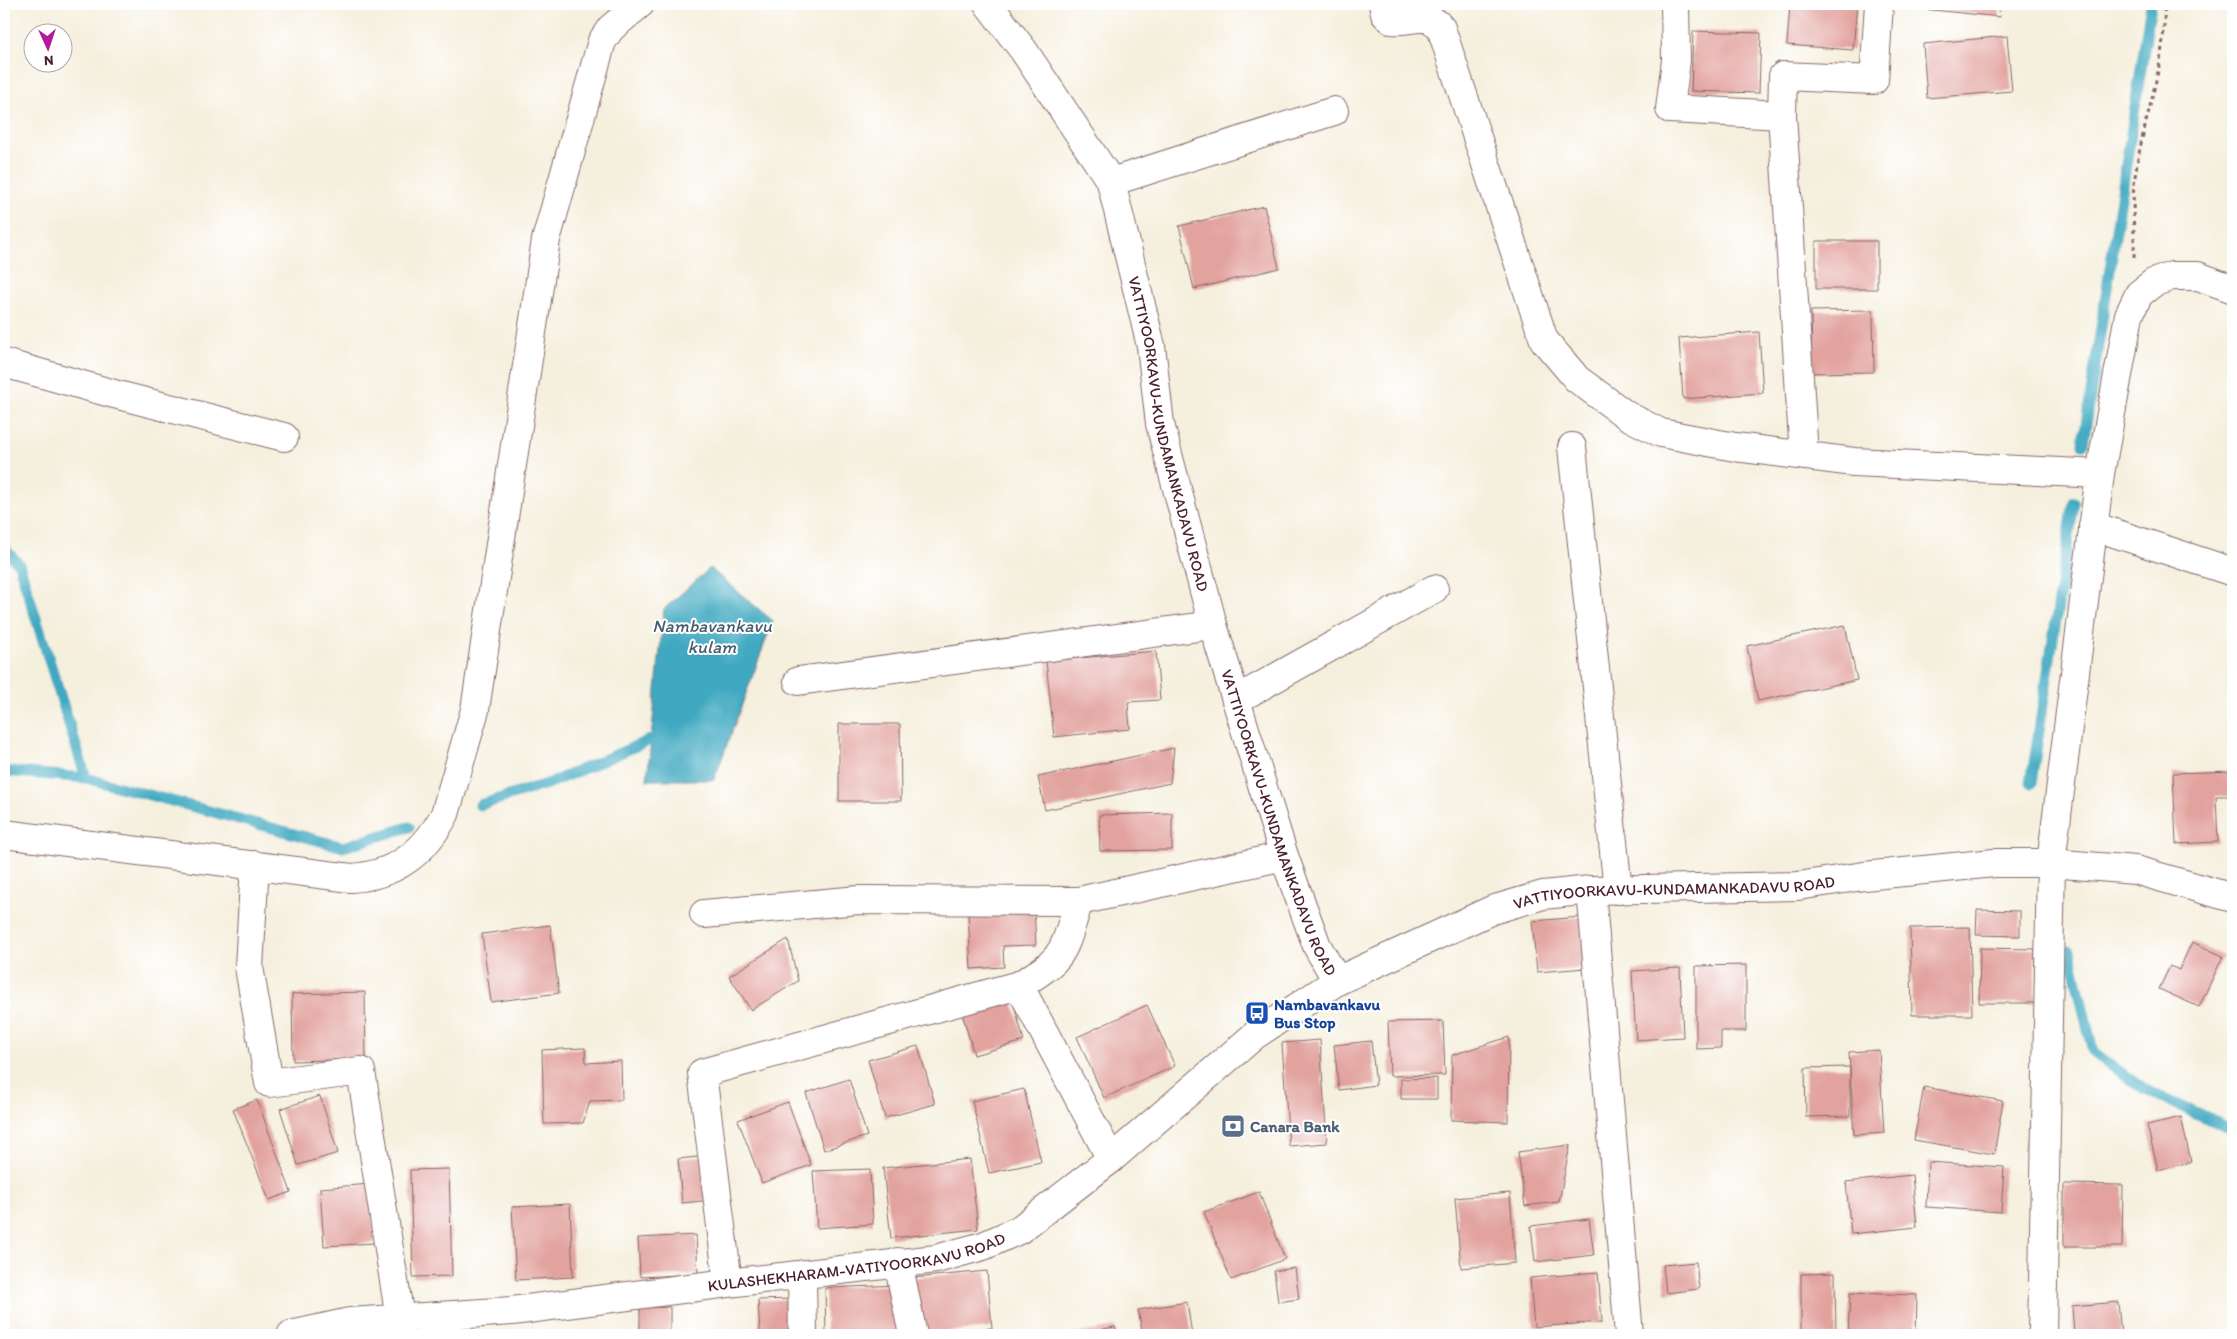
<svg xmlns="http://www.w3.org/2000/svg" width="2237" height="1339" viewBox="0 0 2237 1339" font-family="Itim,sans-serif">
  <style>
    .water { fill: #41a9c1; stroke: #466476 }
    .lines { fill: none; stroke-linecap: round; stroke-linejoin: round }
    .stream { stroke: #41a9c1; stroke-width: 11 }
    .building { fill: #e2a29e }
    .minor-casing { stroke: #866869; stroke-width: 30 }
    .tertiary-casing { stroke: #866869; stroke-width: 30 }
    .path { stroke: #866869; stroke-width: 3; stroke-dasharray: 4 4; stroke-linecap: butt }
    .minor { stroke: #fff; stroke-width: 28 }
    .tertiary { stroke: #fff; stroke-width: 28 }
    .labels { text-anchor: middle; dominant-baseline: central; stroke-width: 4; stroke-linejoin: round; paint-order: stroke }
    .street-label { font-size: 16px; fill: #4a1f2b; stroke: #fff }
    .transit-label { font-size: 16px; font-weight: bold; fill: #164399; stroke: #fff; text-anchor: start }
    .service-label { font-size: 16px; font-weight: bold; fill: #4e5e75; stroke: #fff; text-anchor: start }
    .water-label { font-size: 18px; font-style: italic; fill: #465d6e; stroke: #fff }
  </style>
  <rect width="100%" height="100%" fill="#fff"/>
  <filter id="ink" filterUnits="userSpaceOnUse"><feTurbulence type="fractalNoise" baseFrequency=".02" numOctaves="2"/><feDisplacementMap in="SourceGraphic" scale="10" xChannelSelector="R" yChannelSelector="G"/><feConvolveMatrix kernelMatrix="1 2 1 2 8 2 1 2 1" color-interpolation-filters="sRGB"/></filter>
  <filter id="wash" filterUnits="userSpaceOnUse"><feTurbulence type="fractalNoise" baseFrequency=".0096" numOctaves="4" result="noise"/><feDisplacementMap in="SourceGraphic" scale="20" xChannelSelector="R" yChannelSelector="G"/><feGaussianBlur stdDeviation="1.12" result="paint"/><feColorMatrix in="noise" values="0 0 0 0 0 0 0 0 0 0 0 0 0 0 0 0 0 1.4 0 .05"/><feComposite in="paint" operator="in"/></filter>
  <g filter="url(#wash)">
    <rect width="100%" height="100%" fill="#f5efdd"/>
    <path class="water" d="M710,568l63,53 -59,159h-67l17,-171z"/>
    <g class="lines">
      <path class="stream" d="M2083,444l68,-440
        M4,548l15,16 67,214
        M4,771l82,7 257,69 66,-20
        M2031,783l43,-281
        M480,805l70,-22 114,-49
        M2070,951l23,101 50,37 90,41"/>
    </g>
    <g id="blocks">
      <path class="building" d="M1790,4h67l-4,46 -66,-5z
        M1914,4h84l2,13 -87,-9z
        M1693,31l68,2 -2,60 -68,-2z
        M2007,36l5,55 -85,7 -4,-54z
        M1264,206l15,62 -85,21 -15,-63z
        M1816,241h61v48h-61z
        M1873,310l1,62 -62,1 -1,-62z
        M1759,332l4,61 -80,6 -4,-61z
        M1845,625l12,55 -99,21 -11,-55z
        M1156,651l4,49 -32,2 2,27 -76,8 -8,-76z
        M839,724h61l1,77h-62z
        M1174,748l-4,35 -125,27 -7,-33z
        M2233,771v25h-17l2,46 -42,2 -3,-71z
        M1172,813v37l-72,1 -1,-36z
        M1034,908l2,37 -33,1 1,21 -33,2 -3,-57z
        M1977,910l43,1v25l-44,-1z
        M1581,917l5,51 -49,4 -5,-51z
        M550,925l9,68 -68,9 -9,-68z
        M1970,927l2,88h-60l-2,-87z
        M788,939l10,42 -47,29 -22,-34z
        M2192,942l31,14 -24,51 -40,-18 11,-23 9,4z
        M1980,948l55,1v54h-56z
        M1746,965v66h-25v17l-25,1v-83z
        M1680,968l3,69 -47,3 -4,-69z
        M365,992l1,67 -73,2 -1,-67z
        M1011,994l13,47 -50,14 -13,-46z
        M1147,1005l28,61 -71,32 -27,-61z
        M1443,1021l2,54 -55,1 -2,-54z
        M1509,1037l-1,85 -57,-2 1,-65z
        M1320,1040l7,103 -38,3 -7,-103z
        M1371,1041l5,44 -37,5 -5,-45z
        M918,1046l17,58 -50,14 -17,-58z
        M585,1048l1,15 35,-2 1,39 -32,1 -7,22 -39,1 -2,-74z
        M1879,1050l5,83 -30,2 -5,-83z
        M1850,1067v49l-44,1 -1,-49z
        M1437,1078v21h-36v-20z
        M849,1079l18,57 -43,14 -18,-57z
        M1924,1087l79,14 -9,53 -80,-14z
        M1024,1089l17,73 -52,11 -17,-72z
        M320,1096l18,57 -40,12 -18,-56z
        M257,1100l34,92 -22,8 -36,-91z
        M788,1102l23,63 -49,18 -24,-63z
        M2181,1117l10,45 -33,8 -11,-45z
        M1570,1145l-11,57 -34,4 -7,-54z
        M707,1156l5,44 -30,3 -4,-44z
        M970,1159l8,70 -87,9 -8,-70z
        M1928,1162l76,5 -3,45 -75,-5z
        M449,1169l3,107 -39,1 -3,-107z
        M870,1169l3,55 -56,4 -4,-57z
        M1912,1175l5,52 -66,7 -5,-52z
        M370,1184l5,59 -51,3 -4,-58z
        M2064,1184l59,1 -1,62h-58z
        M1259,1192l26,67 -54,21 -27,-68z
        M1510,1193l5,70 -54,5 -6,-70z
        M570,1204l3,73 -57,3 -4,-73z
        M1589,1219l5,36 -59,7 -4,-36z
        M696,1235l2,39 -58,3 -2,-39z
        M1696,1262l3,27 -33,4 -3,-28z
        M1295,1268l4,31 -21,3 -4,-31z
        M987,1271l5,57 -75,6 -4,-56z
        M1598,1272l4,50 -68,5 -4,-49z
        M1835,1273l1,62h-35v-61z
        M900,1285l2,50h-76l-1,-47z
        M1850,1293l67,2 -1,40h-68z
        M795,1299l1,36h-36l-2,-35z
        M1187,1302l5,33h-49l-5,-25z
        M2118,1302l3,33h-47l-2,-29z
        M670,1307v28h-30v-27z
        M1115,1327l2,8h-43v-1z"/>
    </g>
  </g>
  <g filter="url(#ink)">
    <use href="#blocks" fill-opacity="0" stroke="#866869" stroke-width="1"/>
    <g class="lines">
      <g class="minor-casing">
        <path id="minor" d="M1383,4l2,10 7,6c18,2 35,-10 49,8l103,312 33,39 49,36 35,18 74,14 119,15 246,12
          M1675,4l1,56 -6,49 112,6
          M1111,182l223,-71
          M4,363l110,31 170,43
          M1572,447l46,443
          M1804,456l-22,-341 1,-39 91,4 5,-76
          M2093,526l140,46
          M798,681l415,-56
          M1236,700l198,-111
          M4,834l347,44c45,-3 73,-25 94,-64l30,-104 71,-470 56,-199 9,-13 29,-24
          M255,865l-6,102 20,116 92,-12 39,248
          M1591,890l38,445
          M704,914l155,-14 220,1
          M1019,985l92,174
          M898,1262l15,73
          M802,1276l1,59
          M728,1283l-26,-210 317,-88c49,-27 44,-36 60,-84l205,-45
          M2042,1335l9,-472 49,-389 20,-110 9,-49 10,-21 14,-11 19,-7h26l35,13"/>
      </g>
      <g class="tertiary-casing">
        <g id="tertiary">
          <path id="s1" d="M988,4l36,47 87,131 40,164 9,78 53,201 71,231 33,90 20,35 155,-71 51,-15 48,-5 207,-4 66,-10 130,-13h57l84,7 98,28"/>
          <path id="s2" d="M291,1335l59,-13 162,-11 216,-28 208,-24 47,-13 36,-16 92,-71 144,-124 82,-54"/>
        </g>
      </g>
      <path class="path" d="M2134,257c1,-25 -3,-56 1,-80 8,-59 32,-113 29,-173"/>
      <use href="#minor" class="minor"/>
      <use href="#tertiary" class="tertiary"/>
    </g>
  </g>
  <defs>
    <g id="bus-square" transform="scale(1.25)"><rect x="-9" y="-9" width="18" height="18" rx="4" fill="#1a4fb4" stroke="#fff"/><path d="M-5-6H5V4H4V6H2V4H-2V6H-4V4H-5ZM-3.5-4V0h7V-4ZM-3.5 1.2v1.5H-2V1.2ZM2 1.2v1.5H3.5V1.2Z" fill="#fff"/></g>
    <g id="bank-square" transform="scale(1.25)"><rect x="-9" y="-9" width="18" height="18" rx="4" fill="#5c6f8a" stroke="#fff"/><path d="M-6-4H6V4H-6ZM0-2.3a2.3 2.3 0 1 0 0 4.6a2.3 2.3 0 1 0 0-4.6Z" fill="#fff"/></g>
  </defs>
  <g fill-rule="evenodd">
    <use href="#bus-square" x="1257" y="1013"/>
    <use href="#bank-square" x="1233" y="1126"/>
  </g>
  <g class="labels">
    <g class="street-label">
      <text stroke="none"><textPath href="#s1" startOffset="475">VATTIYOORKAVU-KUNDAMANKADAVU ROAD</textPath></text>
      <text stroke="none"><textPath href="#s1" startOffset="880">VATTIYOORKAVU-KUNDAMANKADAVU ROAD</textPath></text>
      <text stroke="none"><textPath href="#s1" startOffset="1404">VATTIYOORKAVU-KUNDAMANKADAVU ROAD</textPath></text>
      <text stroke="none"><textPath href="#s2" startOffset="571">KULASHEKHARAM-VATIYOORKAVU ROAD</textPath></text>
    </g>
    <g class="transit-label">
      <text x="1274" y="1004">Nambavankavu<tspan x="1274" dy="18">Bus Stop</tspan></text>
    </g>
    <g class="service-label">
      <text x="1250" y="1126">Canara Bank</text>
    </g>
    <g class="water-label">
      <text x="712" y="626">Nambavankavu<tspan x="712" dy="21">kulam</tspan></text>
    </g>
  </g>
  <rect width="2237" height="1339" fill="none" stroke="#fff" stroke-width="20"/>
  <g transform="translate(48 48) rotate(177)"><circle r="24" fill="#ffffff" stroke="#b7a5aa"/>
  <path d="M0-4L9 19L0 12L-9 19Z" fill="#b5179e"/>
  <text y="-8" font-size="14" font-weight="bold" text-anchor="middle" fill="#4a1f2b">N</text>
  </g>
</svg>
